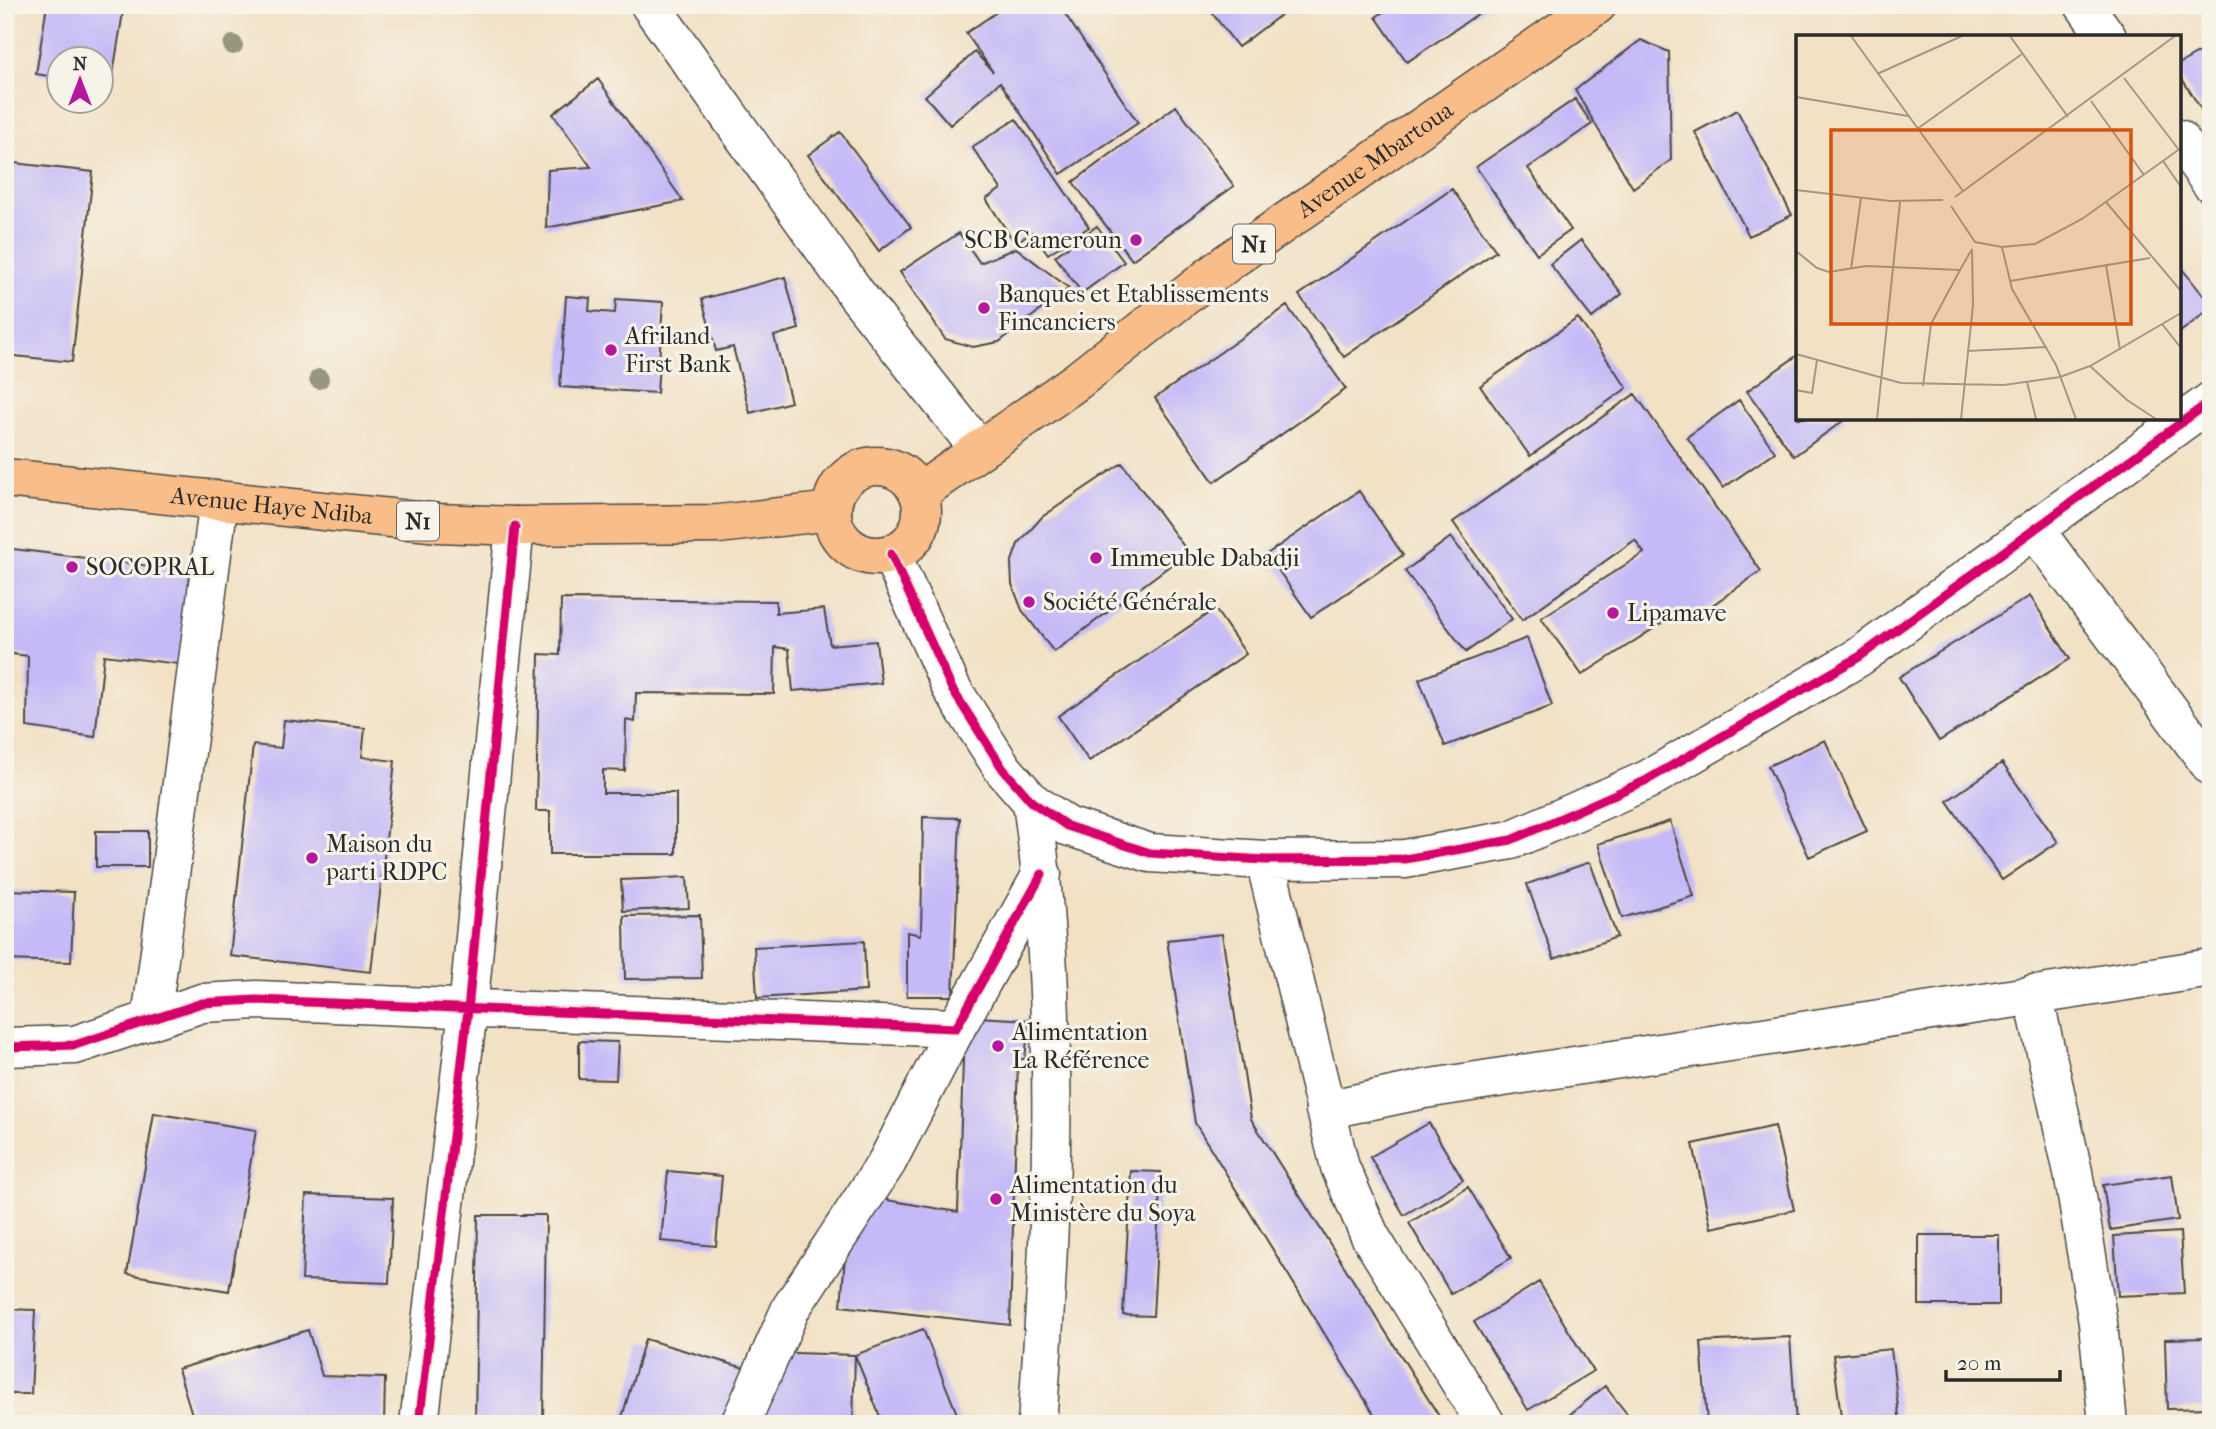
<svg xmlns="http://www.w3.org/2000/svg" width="2216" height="1429" viewBox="0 0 2216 1429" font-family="'IM FELL French Canon',serif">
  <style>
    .building { fill: #c5baf7 }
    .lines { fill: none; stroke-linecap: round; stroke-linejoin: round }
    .minor-casing { stroke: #494642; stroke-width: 41 }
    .tertiary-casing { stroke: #494642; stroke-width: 41 }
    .trunk-casing { stroke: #494642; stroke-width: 41 }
    .minor { stroke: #fff; stroke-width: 38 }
    .tertiary { stroke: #fff; stroke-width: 38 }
    .trunk { stroke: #f8bd89; stroke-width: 38 }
    .cycleway-casing { stroke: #f7f3e8; stroke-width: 13 }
    .cycleway { stroke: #d6006c; stroke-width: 9 }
    .tree { fill: #96977d }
    .poi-dot { fill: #b5179e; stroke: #f7f3e8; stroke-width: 2.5 }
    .labels { text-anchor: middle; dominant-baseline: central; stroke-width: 6; stroke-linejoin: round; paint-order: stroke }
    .shield { fill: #f7f3e8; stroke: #686764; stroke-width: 2 }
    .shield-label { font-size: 23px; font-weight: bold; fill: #2b2b2b }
    .street-label { font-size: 24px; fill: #2b2b2b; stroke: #f7f3e8 }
    .poi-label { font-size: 24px; fill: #2b2b2b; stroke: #f7f3e8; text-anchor: start }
    .inset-road { fill: none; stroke: #a29887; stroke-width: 2 }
    .view { fill: #d5540f; fill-opacity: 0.15; stroke: #d5540f; stroke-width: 3.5 }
    .inset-edge { fill: none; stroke: #2b2b2b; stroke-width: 3.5 }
  </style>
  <rect width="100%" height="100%" fill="#f7f3e8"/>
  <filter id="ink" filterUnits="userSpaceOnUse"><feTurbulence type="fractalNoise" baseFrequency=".0143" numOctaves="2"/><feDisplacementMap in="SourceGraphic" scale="14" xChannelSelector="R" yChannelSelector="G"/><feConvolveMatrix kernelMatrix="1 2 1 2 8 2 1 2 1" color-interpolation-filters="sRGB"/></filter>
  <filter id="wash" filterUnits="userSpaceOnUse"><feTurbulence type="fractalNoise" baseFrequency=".00686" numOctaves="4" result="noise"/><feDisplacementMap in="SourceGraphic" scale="28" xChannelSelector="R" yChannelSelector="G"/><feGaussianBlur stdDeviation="1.57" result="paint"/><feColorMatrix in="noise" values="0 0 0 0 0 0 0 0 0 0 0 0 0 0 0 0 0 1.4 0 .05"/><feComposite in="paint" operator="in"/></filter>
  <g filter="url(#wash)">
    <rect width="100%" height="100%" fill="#f2e1c5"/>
    <g id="blocks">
      <path class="building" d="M47,5l77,1 -13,80 -9,-1v-25h-42v18l-24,-4z
        M1007,5h52l79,118 -77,51 -61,-92 -50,43 -25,-29 50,-44 18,20 -27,-39z
        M1206,5h88l-56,42z
        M1393,5h98l-84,57 -31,-45z
        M1641,40l28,12 2,108 -38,28 -58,-98z
        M2208,47l3,5v73l-32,-51v-10z
        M598,79l85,122 -137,27 2,-58 43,-3 -38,-53z
        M1575,99l17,25 -64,44 43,62 -34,24 -61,-87z
        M1176,106l58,80 -102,74 -59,-78z
        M1737,110l55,105 -43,21 -54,-104z
        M1016,119l73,108 -41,27 -16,-22 -17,11 -29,-44 15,-10 -29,-42z
        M840,132l71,95 -32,24 -71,-96z
        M5,162l88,10 -21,190 -67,-7z
        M1452,189l44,62 -152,106 -45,-62z
        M1097,226l27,36 -42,31 -27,-37z
        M959,233l21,30 36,-15 53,40 -70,54 -26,5 -28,-8 -45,-67z
        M1581,240l41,54 -30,24 -42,-54z
        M2179,265l32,40v3l-32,25z
        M785,277l14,52 -25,7 17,66 -41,11 -17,-66 -17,4 -14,-52z
        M566,296l24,2 -1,13 26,2 1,-14 47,3 -6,91 -97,-6z
        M1287,306l59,83 -132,93 -59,-84z
        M1578,318l49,70 -97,68 -50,-70z
        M1798,355v63h49l-53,38 -47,-65z
        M1635,394l126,177 -70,49 -7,-11 -102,66 -41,-57 103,-65 -9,-13 -113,80 -69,-98z
        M1739,400l36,52 -52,36 -36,-51z
        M1122,463l66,89 -134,100 -32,-42 -10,-26 -1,-20 7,-20 24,-27z
        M1359,491l44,64 -92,62 -44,-63z
        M1451,537l61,82 -46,33 -61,-81z
        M5,548l194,24 -12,93 -83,-10 -9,82 -68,-10 1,-71 -23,-3z
        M2030,596l40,63 -131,82 -40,-64z
        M561,599l215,2v12l48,-4 6,36 46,-4 5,42 -88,8 -4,-42 -14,-2 -1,47 -138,-1 -1,29 -9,-2 -1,51 -22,-1v23h73v61h-126v-43h-14l3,-157 21,1z
        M1215,609l31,45 -157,107 -31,-45z
        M1527,638l25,68 -107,40 -26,-67z
        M284,720l81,8 -3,29 33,4 -24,211 -141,-16 23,-211 28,3z
        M1825,740l42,91 -58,26 -41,-91z
        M2002,763l56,79 -56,38 -55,-79z
        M923,817l37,1 -7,178h-46v-64l14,3z
        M1670,821l24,75 -72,22 -24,-74z
        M96,831h52v36h-52z
        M1590,862l27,75 -63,22 -27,-75z
        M687,877l2,31 -66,3 -2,-31z
        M5,890l69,2 -3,70 -66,-2z
        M700,915l2,63 -77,1 -1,-63z
        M1222,934l29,185 193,305h-64l-185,-301 -28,-183z
        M864,941l2,50 -109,7 -3,-51z
        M977,1017l52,3 -4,39h-7l-8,266 -169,-19 6,-74 34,-33 77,13 6,-182z
        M579,1041l39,1 -2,38 -37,-1z
        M154,1113l102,17 -27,161 -102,-17z
        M1429,1123l34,57 -59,35 -34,-58z
        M1775,1126l19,84 -83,18 -18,-84z
        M668,1171l54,5 -6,70 -55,-5z
        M1131,1171l30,1 -8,144 -30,-1z
        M2172,1175l6,45 -68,10 -7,-45z
        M1468,1187l43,71 -60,36 -42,-71z
        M306,1195l87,3 -4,85 -87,-3z
        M478,1215h68l-3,209h-68z
        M2180,1232l4,61 -66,3 -4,-60z
        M1919,1235h80v70h-80z
        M1539,1282l54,89 -65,39 -54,-88z
        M5,1309l30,1 -4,84h-26z
        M923,1329l38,95h-78l-28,-69z
        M308,1330l14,46 63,2 -1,46h-189l-17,-55z
        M1790,1337l6,87h-89l-6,-82z
        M2211,1338v70l-44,1 -2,-70z
        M645,1339l103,30 -16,55h-112z
        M1891,1349l9,75h-58l-9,-69z
        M764,1352l91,3 -2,69h-92z
        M1605,1386l30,38h-77z"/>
    </g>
  </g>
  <g filter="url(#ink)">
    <use href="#blocks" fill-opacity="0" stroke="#494642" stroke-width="2"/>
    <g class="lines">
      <g class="minor-casing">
        <path id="minor" d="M650,5l207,290 122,154
          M2084,5l23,32
          M2179,139l32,44
          M1032,802c29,206 21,415 5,622
          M2033,994l40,178 25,151 10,101
          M151,1020l68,-520
          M5,1047l70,-2 127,-42 55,-3 699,28 86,-154
          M1325,1110l100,-21 786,-121
          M419,1424l49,-414 47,-484
          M740,1424l51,-116 96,-146 69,-134"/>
      </g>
      <g class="tertiary-casing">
        <path id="tertiary" d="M2035,530l176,236
          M891,554l61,135 51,80 29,33 35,24 83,27 115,7 140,-1 106,-19 136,-60 212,-123 352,-256
          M1265,860l75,307 30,69 116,188"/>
      </g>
      <g class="trunk-casing">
        <g id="trunk">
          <circle cx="877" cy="511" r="45"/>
          <path id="s1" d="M5,478l434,45 76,3 204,-2 113,-13"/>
          <path id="s2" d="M919,493l158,-112 151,-119 369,-257"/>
        </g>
      </g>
      <use href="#minor" class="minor"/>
      <use href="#tertiary" class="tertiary"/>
      <use href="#trunk" class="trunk"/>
      <g class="cycleway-casing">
        <path id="cycleway" d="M891,554l61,135 51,80 29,33 35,24 83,27 115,7 140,-1 106,-19 136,-60 212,-123 352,-256
          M5,1047l70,-2 127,-42 55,-3 699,28 86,-154
          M419,1424l49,-414 47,-484"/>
      </g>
      <use href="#cycleway" class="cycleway"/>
    </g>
    <g class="tree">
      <circle cx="233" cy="45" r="10"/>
      <circle cx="319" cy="379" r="10"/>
    </g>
  </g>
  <g class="poi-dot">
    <circle cx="1136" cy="240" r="7"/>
    <circle cx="984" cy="308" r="7"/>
    <circle cx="611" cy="350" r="7"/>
    <circle cx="1096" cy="558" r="7"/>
    <circle cx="72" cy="567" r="7"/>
    <circle cx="1029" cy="602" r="7"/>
    <circle cx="1613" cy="613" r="7"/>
    <circle cx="312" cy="858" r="7"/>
    <circle cx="998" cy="1046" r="7"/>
    <circle cx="996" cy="1199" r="7"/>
  </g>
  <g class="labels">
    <g class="shield">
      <rect x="1233" y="224.5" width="42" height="39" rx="5"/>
      <rect x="397" y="501.5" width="42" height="39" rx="5"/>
    </g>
    <g class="shield-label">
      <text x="1254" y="244">N1</text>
      <text x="418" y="521">N1</text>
    </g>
    <g class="street-label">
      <text stroke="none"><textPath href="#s2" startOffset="565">Avenue Mbartoua</textPath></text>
      <text stroke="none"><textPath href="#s1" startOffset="268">Avenue Haye Ndiba</textPath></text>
    </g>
    <g class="poi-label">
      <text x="1122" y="240" text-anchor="end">SCB Cameroun</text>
      <text x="998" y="294">Banques et Etablissements<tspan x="998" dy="28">Fincanciers</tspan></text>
      <text x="625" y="336">Afriland<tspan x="625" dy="28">First Bank</tspan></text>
      <text x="1110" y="558">Immeuble Dabadji</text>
      <text x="86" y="567">SOCOPRAL</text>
      <text x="1043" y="602">Société Générale</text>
      <text x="1627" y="613">Lipamave</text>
      <text x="326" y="844">Maison du<tspan x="326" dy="28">parti RDPC</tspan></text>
      <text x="1012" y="1032">Alimentation<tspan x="1012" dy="28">La Référence</tspan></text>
      <text x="1010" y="1185">Alimentation du<tspan x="1010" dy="28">Ministère du Soya</tspan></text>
    </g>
  </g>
  <g transform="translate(1796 35)">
    <rect width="385" height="385" fill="#f2e1c5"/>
    <path class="inset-road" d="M55,1l112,155M214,1l58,81M81,39l85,-38M328,43l55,72M0,62l112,19M295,66l53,74M121,94l105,-75M367,126l18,26M0,155l94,11 53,-1M159,162l220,-161M310,167l75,89M155,171l24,36 27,5 33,-3 47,-25 99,-71M206,212l10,42 44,76 20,54M0,216l21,17 12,4 37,-6 94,4 12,-21M310,230l14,85M55,234l10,-71M214,246l140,-23M366,289l19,24M171,316l80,-4M0,319l105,29 103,2 56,-8 30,-11 91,-53M294,331l37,34 29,19M231,347l9,37M127,351l8,-62 29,-54M0,355l16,3 5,-33M81,384l23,-217M165,384l12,-114 -1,-56"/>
    <path class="view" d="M35,95h300v194h-300z"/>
    <rect width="385" height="385" class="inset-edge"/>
  </g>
  <rect width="2216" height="1429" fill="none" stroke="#f7f3e8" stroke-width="28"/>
  <g transform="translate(80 80)"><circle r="33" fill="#f7f3e8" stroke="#a5a39c" stroke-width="2"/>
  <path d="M0-5L12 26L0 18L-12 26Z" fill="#b5179e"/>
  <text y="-10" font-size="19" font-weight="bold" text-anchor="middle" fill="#2b2b2b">N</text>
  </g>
  <path d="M1946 1370v10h114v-10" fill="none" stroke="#2b2b2b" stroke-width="3.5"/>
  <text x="1957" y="1370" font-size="21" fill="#2b2b2b" stroke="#f7f3e8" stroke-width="5" paint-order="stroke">20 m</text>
</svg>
